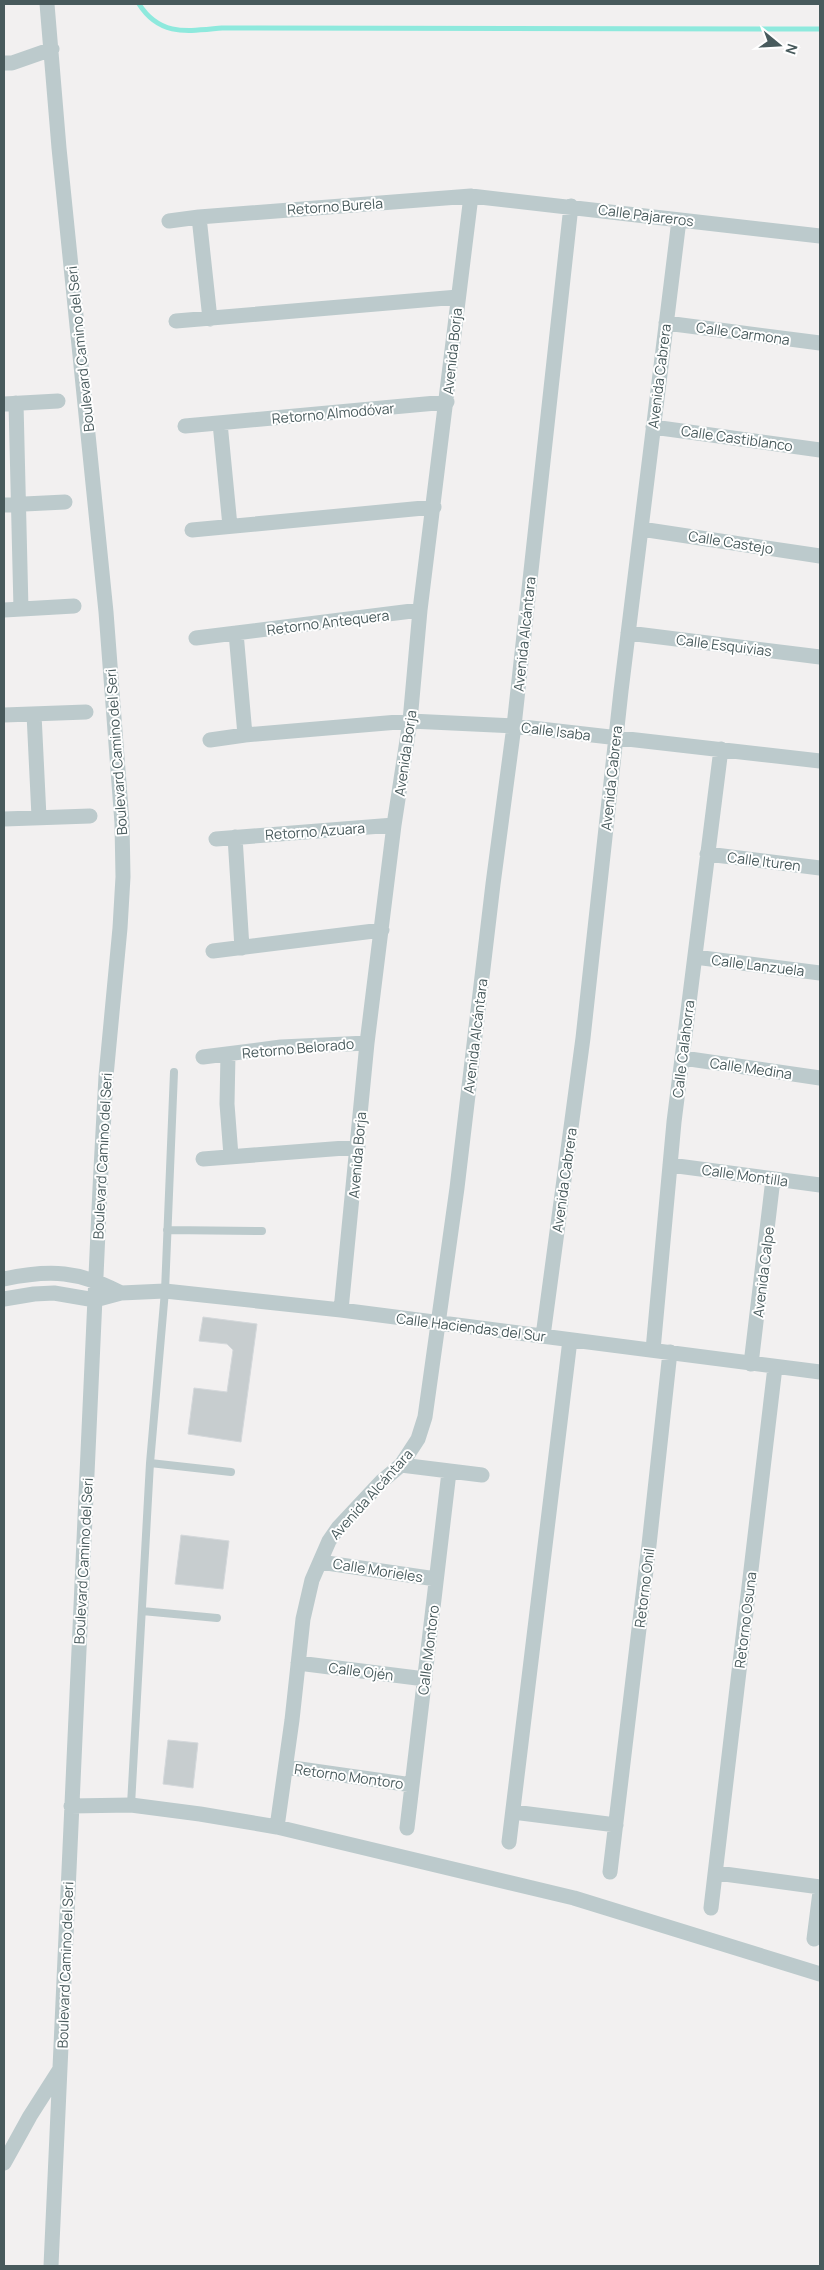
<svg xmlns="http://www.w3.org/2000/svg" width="824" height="2270" viewBox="0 0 824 2270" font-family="Manrope,sans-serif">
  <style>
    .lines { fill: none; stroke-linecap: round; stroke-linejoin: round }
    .stream { stroke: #8ee9dd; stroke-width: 5 }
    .building { fill: #c7cdcf; stroke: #d4d8db }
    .lane { stroke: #bccacc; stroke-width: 8 }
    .street { stroke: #bccacc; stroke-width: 15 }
    .labels { text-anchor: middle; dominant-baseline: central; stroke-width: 4; stroke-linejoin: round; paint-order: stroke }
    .street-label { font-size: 14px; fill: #485a5c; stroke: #fff }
  </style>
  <rect width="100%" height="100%" fill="#f2f0f0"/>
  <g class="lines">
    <path class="stream" d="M139,4c21,33 49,27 83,24l598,1"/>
  </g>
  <path class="building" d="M203,1317l54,7 -16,118 -53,-8 6,-46 33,4 6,-42 -6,-6 -28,-3z
    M181,1535l48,6 -6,48 -48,-5z
    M168,1740l30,3 -5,45 -30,-4z"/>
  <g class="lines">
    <path class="lane" d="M167,1230l95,1
      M150,1463l81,9
      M142,1611l75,7
      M131,1805l19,-342 15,-172 9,-219"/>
    <path class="street" d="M47,4l12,144 47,464 16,211 1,54 -3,51 -14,148 -6,112 -49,1078
      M4,63h8l40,-14
      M199,217l11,102
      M169,221l30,-4 272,-21 349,40
      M176,321l282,-24
      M666,323l154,20
      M16,403l5,206
      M4,404l54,-3
      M220,423l10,103
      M185,426l262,-24
      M653,427l167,23
      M4,505l61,-3
      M641,529l179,27
      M192,530l242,-23
      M4,610l70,-4
      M236,633l9,102
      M628,633l192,24
      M196,638l224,-28
      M34,714l5,103
      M4,715l82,-3
      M210,740l35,-5 165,-14 104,5 306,35
      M4,819l86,-3
      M235,837l7,111
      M216,839l178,-14
      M707,854l113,14
      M213,951l169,-21
      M695,957l125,16
      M228,1054l-1,50 4,52
      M203,1057l78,-10 86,-4
      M683,1058l137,20
      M203,1159l155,-12
      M670,1165l150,20
      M4,1279c47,-10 75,-8 117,14
      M4,1299l30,-5 20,-1 41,7 26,-7 44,-2 176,19 479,62
      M341,1310l26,-267 27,-218 16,-104 10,-111 51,-414
      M543,1336l40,-298 38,-347 58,-471
      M653,1350l21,-228 47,-373
      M751,1364l22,-185
      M401,1465l81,10
      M320,1562l116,17
      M298,1663l127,16
      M286,1767l126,18
      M71,1806l60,-1 69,9 77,13 297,71 246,76
      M513,1812l103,13
      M277,1827l15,-107 11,-101 9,-39 17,-39 9,-13 44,-47 19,-16 17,-26 7,-22 32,-229 36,-304 21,-158 57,-520
      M407,1828l42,-356
      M509,1842l61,-502
      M610,1872l39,-327 21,-193
      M717,1873l103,14
      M711,1908l64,-541
      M814,1939l6,-47
      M4,2163l26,-47 30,-47"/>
  </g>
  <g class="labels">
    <g class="street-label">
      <text transform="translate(335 206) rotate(-4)">Retorno Burela</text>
      <text transform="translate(646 215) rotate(7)">Calle Pajareros</text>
      <text transform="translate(743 333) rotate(8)">Calle Carmona</text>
      <text transform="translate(80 349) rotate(-96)">Boulevard Camino del Seri</text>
      <text transform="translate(452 351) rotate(-84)">Avenida Borja</text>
      <text transform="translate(659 376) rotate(-83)">Avenida Cabrera</text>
      <text transform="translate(333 413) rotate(-5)">Retorno Almodóvar</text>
      <text transform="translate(737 438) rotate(8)">Calle Castiblanco</text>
      <text transform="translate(731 542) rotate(9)">Calle Castejo</text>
      <text transform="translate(328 622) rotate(-7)">Retorno Antequera</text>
      <text transform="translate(524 634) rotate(-84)">Avenida Alcántara</text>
      <text transform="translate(724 645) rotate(7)">Calle Esquivias</text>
      <text transform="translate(556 731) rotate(7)">Calle Isaba</text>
      <text transform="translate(116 752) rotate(-94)">Boulevard Camino del Seri</text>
      <text transform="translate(405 753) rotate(-82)">Avenida Borja</text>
      <text transform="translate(611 778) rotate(-84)">Avenida Cabrera</text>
      <text transform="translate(315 831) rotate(-4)">Retorno Azuara</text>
      <text transform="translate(764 861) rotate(7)">Calle Ituren</text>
      <text transform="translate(758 965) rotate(7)">Calle Lanzuela</text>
      <text transform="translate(475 1036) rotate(-83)">Avenida Alcántara</text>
      <text transform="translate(298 1048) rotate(-5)">Retorno Belorado</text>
      <text transform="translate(683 1049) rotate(-83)">Calle Calahorra</text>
      <text transform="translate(751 1068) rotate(8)">Calle Medina</text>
      <text transform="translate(357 1155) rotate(-85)">Avenida Borja</text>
      <text transform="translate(102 1156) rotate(-87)">Boulevard Camino del Seri</text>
      <text transform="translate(745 1175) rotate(8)">Calle Montilla</text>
      <text transform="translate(564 1180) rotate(-82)">Avenida Cabrera</text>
      <text transform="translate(763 1272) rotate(-83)">Avenida Calpe</text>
      <text transform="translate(471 1327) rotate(7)">Calle Haciendas del Sur</text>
      <text transform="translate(371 1494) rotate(-48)">Avenida Alcántara</text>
      <text transform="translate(83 1561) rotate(-87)">Boulevard Camino del Seri</text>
      <text transform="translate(378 1570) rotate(9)">Calle Morieles</text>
      <text transform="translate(644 1588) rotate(-83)">Retorno Onil</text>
      <text transform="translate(745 1620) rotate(-83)">Retorno Osuna</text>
      <text transform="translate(428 1650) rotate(-83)">Calle Montoro</text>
      <text transform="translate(361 1671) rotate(7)">Calle Ojén</text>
      <text transform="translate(349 1776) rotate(8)">Retorno Montoro</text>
      <text transform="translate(65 1965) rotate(-88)">Boulevard Camino del Seri</text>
    </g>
  </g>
  <rect width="824" height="2270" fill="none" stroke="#485a5c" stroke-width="10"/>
  <g transform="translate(779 45) rotate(108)" stroke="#ffffff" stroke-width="4" paint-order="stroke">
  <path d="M0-4L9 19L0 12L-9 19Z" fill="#485a5c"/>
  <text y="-8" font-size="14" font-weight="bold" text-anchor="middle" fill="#485a5c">N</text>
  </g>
</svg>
